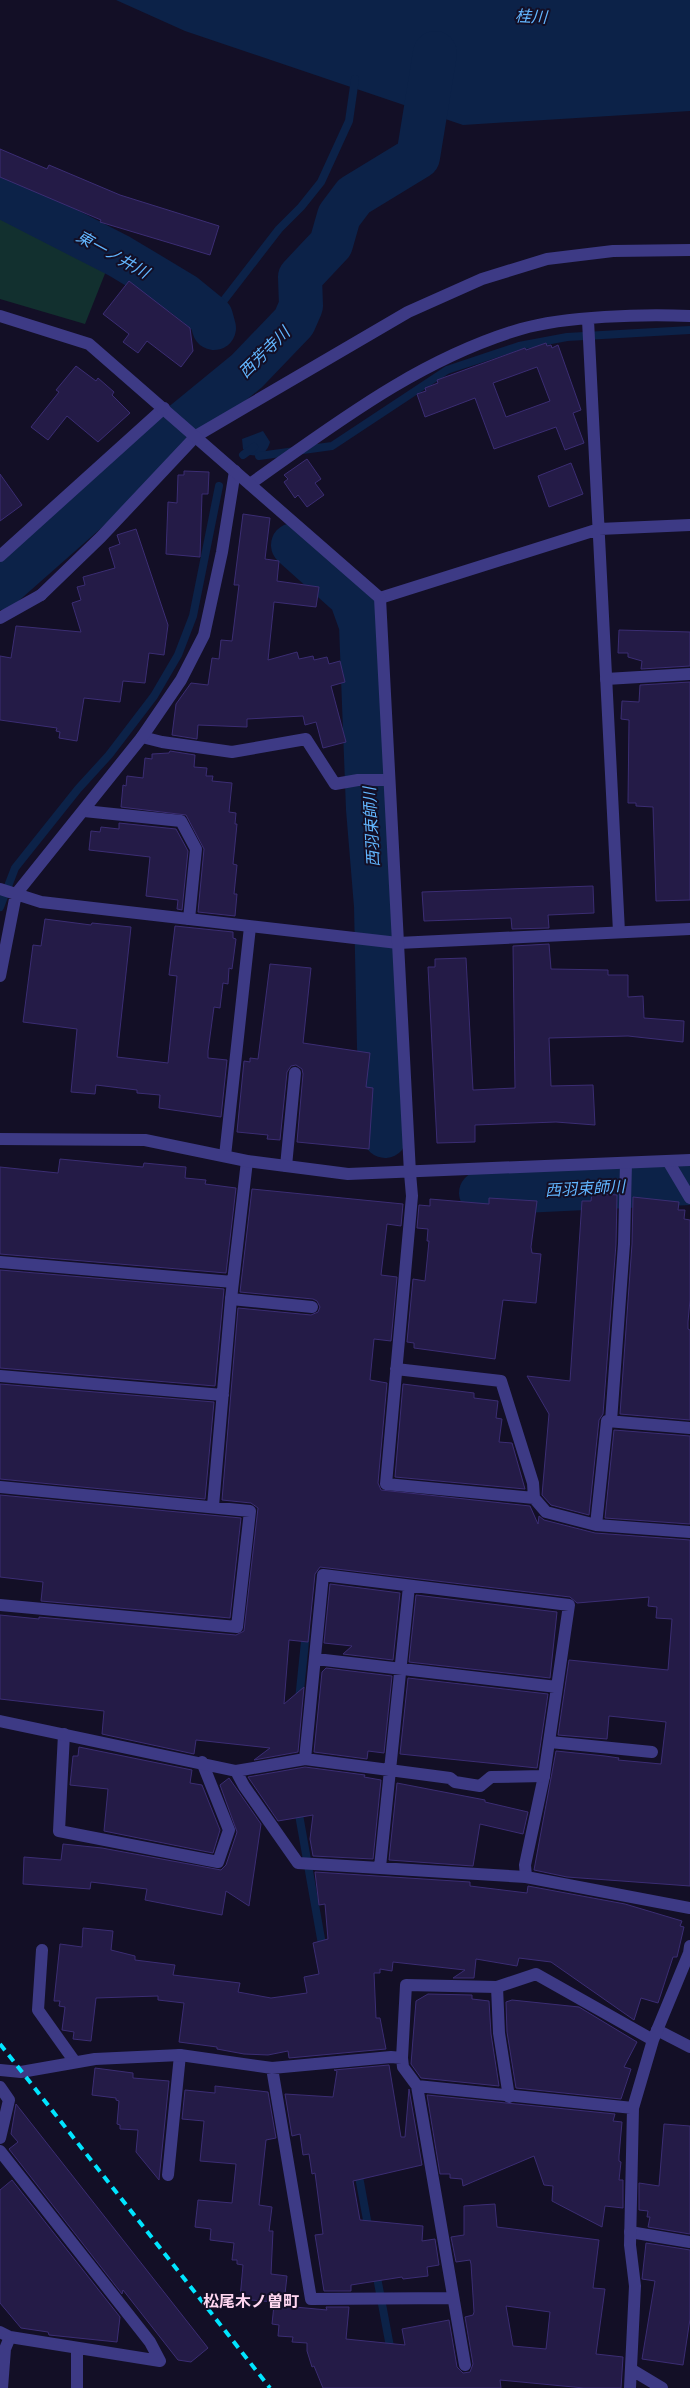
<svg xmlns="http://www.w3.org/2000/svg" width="690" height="2388" viewBox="0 0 690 2388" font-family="'Titillium Web','Noto Sans JP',sans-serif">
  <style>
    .green { fill: #12302f }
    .water { fill: #0c2248 }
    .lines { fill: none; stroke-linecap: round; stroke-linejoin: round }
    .stream { stroke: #0c2248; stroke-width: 8 }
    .river { stroke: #0c2248; stroke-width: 44 }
    .building { fill: #241b47; stroke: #3b2d73; fill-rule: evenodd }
    .service { stroke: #3d3a85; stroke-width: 12 }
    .minor { stroke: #3d3a85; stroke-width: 12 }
    .tertiary { stroke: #3d3a85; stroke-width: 12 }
    .rail { stroke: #00e5ff; stroke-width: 4; stroke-dasharray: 8 6; stroke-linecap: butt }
    .labels { text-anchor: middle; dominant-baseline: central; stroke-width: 4; stroke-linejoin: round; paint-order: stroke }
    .water-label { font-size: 16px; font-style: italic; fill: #62b6ff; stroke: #130f26 }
    .neighbourhood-label { font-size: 16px; font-weight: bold; fill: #ffd6f0; stroke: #130f26 }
  </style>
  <rect width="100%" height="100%" fill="#130f26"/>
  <path class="green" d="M0,208l108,58 -23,58 -85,-25z"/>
  <path class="water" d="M116,0h574v111l-227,14 -278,-94z
    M263,431l7,11c-3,11 -10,15 -20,13l-7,-6 -1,-10z"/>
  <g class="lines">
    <path class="stream" d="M211,317l68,-88 22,-22 20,-25 28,-61 6,-42
      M243,455l11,-8
      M259,456l73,-10 115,-76 72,-24 48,-9 123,-7
      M0,907l15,-39 63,-79 31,-34 45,-59 24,-41 15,-39 26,-130
      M299,1700l7,-68
      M298,1809l25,141
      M358,2171l11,60
      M376,2272l15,80"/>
    <path class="river" d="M0,195l119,61 65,39 27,22 3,11
      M293,545l58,52 10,28 7,184 8,97 3,141 6,89
      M0,588l85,-75 68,-65 94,-77 47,-49 7,-16 -1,-29 31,-33 8,-28 15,-20 64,-39 17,-104
      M481,1193l209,-10"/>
  </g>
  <path class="building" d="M0,149l47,20 2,-4 71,30 99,31 -9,29 -110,-33 1,-2 -101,-43z
    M129,281l61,47 3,23 -12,16 -34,-26 -9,12 -15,-11 6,-8 -26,-20z
    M546,343l1,3 4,-1 1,3 6,-3 23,65 -8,3 11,30 -19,7 -9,-23 -62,22 -19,-51 -50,19 -8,-23 9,-3 -1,-3 13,-5 -1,-3 88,-32 1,2zM537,367l13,34 -44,16 -13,-34z
    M76,366l20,15 2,-3 16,14 -2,3 18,18 -32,29 -31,-26 -19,24 -17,-13 28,-35 -3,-2z
    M307,459l14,20 -6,4 9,12 -17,12 -9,-12 -3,3 -11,-16 4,-3 -4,-4z
    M571,463l12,31 -34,13 -11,-31z
    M184,471l25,1 -1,22h-6l-2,63 -34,-3 2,-52 9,1 1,-28h6z
    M0,474l22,31 -22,16z
    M243,514l27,4 -5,41 14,2 -2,20 42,6 -3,20 -42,-5 -6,58 29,-8 2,7 14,-3 1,4 13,-3 2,7 11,-3 5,21 -14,4 15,56 -23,6 -7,-26 -11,3 -2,-9 -56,3v8l-49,-2 -1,14 -25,-4 4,-31 15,-21 17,2 4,-27 7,1 2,-19 11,1 7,-56h-5z
    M136,529l32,96 -4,30 -15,-2 -4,30 -22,-2 -3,21 -36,-4 -7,43 -18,-3 1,-6 -4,-1 1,-3 -57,-8v-64l11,2 5,-32 65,6 -9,-29 9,-3 -4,-13 8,-2 -2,-8 32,-9 -6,-20 11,-4 -3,-9z
    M619,630l71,2v34l-49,3 1,-8 -14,-4v-4h-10z
    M690,682v218l-34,1 -3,-94 -17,-1v-3h-8l1,-83 -8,-1 1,-18 17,1 1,-17z
    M170,751l25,4 -1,12 13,1 -1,8h7l-1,5 20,2 -3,29 7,1 -1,11h2l-4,40 4,1 -3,29h3l-2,22 -37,-4 6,-63 -18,-34 -65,-8 2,-22 3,1 1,-10 16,2 2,-20 7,1v-5l17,-1z
    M119,823l57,6 12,22 -6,59 -5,-1 1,-9 -32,-4 4,-39 -61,-7 2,-19 9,1 1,-5 18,2z
    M593,886l1,27 -46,2 1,13 -37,1 -1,-11 -87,3 -2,-29z
    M45,919l46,6 1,-2 39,4 -14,130 51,6 9,-87 -8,-1 6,-49 58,6v6l3,1 -4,30 -3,-1 -1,16 -5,-1 -3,25 -6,-1 -6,44v7l19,2 -6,57 -62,-9 1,-13 -23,-2v-3l-41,-5 -1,9 -24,-2 6,-63 -54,-7 10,-77 8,1z
    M549,944l2,25 57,1v5h20v22l15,-1 1,22 40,3 -1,21 -55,-6 -79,2 2,48 42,-1 2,40 -39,-3 -81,3v17l-38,1 -9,-176h7v-8l31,-1 7,132 42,-2 -2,-142z
    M270,964l41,4 -8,75 67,10 -4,34 7,1 -4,61 -72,-7 6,-68 -1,-5 -6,-4 -5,1 -4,6 -7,68 -13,-1 1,-4 -31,-3 7,-71 6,1v-4l8,1z
    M60,1159l83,8 1,-4 42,4 -1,11 21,2 -1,4 31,4 -10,85 -226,-19v-87l58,6z
    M252,1189l151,15 -2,22 -14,-2 -6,51 16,2 -6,64 -17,-2 -4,41 17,3 -9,100 3,7 149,16 8,18 1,-8 5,4 51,13 95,7v346l-123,-9 -33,-7 22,-119 49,5 14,2 -1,2 43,4 5,-42 -57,-6 -2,23 -49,-4 11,-75 99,10 4,-51 -16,-1 1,-11 -9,-1 1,-9 -72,6 -7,-6 -250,-30 -5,7 -7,68 -19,-2 -5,64 20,-17 -6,65 -44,8 16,-12 -74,-8 -2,14 -92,-20 2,-23 -104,-12v-84l39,4v-2l197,18 8,-4 14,-123 -7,-5 -29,-3 16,-192 73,7 7,-3 2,-5 -3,-6 -4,-2 -73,-7z
    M592,1193l25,2 -1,49 -13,170 -4,6 -10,95 -38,-10 -9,-10 7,-81 -22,-38 43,5 12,-180h9z
    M633,1197l46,5 -1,8h7l-1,9 6,1v80l-2,22v7l2,1v90l-70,-6 12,-170z
    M489,1198l48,3 -6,46 1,6 9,1 -5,49 -33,-3 -8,59 -81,-11v-5l-7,-1 6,-63 12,2 4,-40h-2l1,-12 -11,-1 2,-23 11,1v-7l59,5z
    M0,1270l224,19 -9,97 -215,-18z
    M0,1384l214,18 -9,97 -205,-20z
    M403,1384l71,9v5l24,3 -2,17 6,1 -3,23 13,1 13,46 -130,-12z
    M614,1430l76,6v88l-85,-6z
    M0,1495l241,23 -11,100 -189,-17 2,-19 -43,-5z
    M330,1584l70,9 -7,67 -50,-6 9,-8 -28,-3z
    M416,1595l141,17 -7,66 -141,-16z
    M326,1668l66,8 -8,77 -16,-2 -1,8 -53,-7 8,-80z
    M408,1678l140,16 -11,74 -137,-14z
    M79,1747l113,23 -2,13 12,2 18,45 -7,23 -109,-22 4,-42 -38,-4 3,-29h5z
    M305,1767l60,8 -1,2 17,3 -8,79 -60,-3 -3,-17 3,-24 -35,6 -30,-44z
    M229,1778l32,46 -12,82 -23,-15 -4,24 -77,-15 2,-11 -56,-7 -1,7 -67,-5 1,-27 37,3 2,-16 39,4 119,22 5,-5 11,-33 -17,-47z
    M397,1783l88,17v2l43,10 -5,22 -43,-10 -7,42 -84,-6z
    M315,1872l155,10v4l57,7 1,-7 97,18 57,17 -2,5 4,1 -7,30h-4l-15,46 -17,-5 -7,22 -83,-58 -32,-4 -2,8 -41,-7 -2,19h-21l12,-8 -72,-8 -1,9 -12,-2v4h-6l2,45h4l6,31 -97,9 -1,-7 -20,4 -24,-1 -27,-5v-2l-38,-5 5,-39 -26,-3v-4l-62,2 -5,43 -18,-2 1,-7 -12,-2 3,-23 -6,-1 1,-5h-6l6,-57 22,3 1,-19 30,3 -2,19 24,6v4l40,5 -2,10 67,8 -2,9 33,6 36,-5 -3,-16 15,-3 -6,-31 15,-4 -3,-35 -6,1z
    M428,1994l44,1v4l17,2 2,33 8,52 -78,-8 -10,-14 5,-63z
    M512,2000l67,7 58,35 -13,25 7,2 -10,30 -105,-11 -9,-56 -1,-30z
    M389,2065l12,72h4l4,-48 13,76 -69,16 7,39 63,6 -1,15 13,-2 4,26 -12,2 1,9 -25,3 -1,-2 -51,8v6h-27l-9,-56 8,-1 -8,-61 -3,1 -3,-20 -6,1 -3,-21 -8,2 -7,-42 48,3 4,-26 -3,-1z
    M95,2068l38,5v5l36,3 -10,99 -23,-28 2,-22 -18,-1v-4l-3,-1 2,-23 -3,-1v-2l-24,-3z
    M215,2086l53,6 8,46 -10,2 -7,65 13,2 -3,24h4l-2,43 16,2 -3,27 -44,-4 3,-34 -6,-1v-4h-5l2,-17 -24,-3 1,-11 -16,-2 3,-27 34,3 4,-39 -36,-3 4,-40 -22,-2 3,-29 30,3z
    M427,2095l188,19 -2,7 9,1 -3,34v5l2,1 -2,18h4v28l-18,-2 -3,21 -50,-26 1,-15 -9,-1 -10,-29 -71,30 -1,-7 -12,-1v-4h-10z
    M16,2104l192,244 -17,14 -13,-2 -55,-70 -1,4 -113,-145 9,-7 -7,-8z
    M664,2124l26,2v108l-42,-7 2,-10h-3l1,-6 -9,-1v-27l20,3z
    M12,2180l108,137 -3,25 -68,-7 -1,-3 -27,-4 -21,-25v-113z
    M495,2204l2,23 102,13 -6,48 12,1 -9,65 27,3 -2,31h-37l-84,-8 1,8h-178l-9,-22 -2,1 -5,-16v-8l-15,-1 1,-5 -15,-1 1,-11 -7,-1 2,-19 53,5 -1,-3h23l-3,32 59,6 -3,-16 47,-9 8,47 6,6 7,-1 3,-8 -8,-47 8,-2 1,-3 -3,-48 -1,-4 -14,2 -5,-25 13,-2v-29zM506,2306l44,6 -4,37 -33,-3z
    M646,2243l44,7v69l-7,46 -41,-6 13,-78 -13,-2z"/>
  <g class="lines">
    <path class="service" d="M0,618l41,-23
      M606,679l84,-5
      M142,737l20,5 70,10 74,-13 29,45 23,-4h31
      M84,811l97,10 15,28 -7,70
      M225,1156l25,-229
      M286,1166l9,-93
      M231,1299l81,8
      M396,1369l105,12 32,102 1,15 -148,-14 26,-288 -2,-23
      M611,1421l13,-177 2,-81
      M534,1498l12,14 50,13 94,7
      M596,1525l11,-104 83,7
      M64,1734l-5,97 159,31 11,-32 -27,-68
      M550,1742l102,10
      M526,1877l-1,-12 19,-89
      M42,1950l-4,60 37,52
      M497,1987l2,46 10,64
      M657,2030l33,17
      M0,2087l9,13 -9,38
      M0,2151l150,191 10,19
      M168,2175l12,-120
      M630,2232l60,10
      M0,2332l10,5 150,24
      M77,2348v40
      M2,2388l3,-39 5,-12"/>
    <path class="minor" d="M588,320l31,612
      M250,484c85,-60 169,-125 271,-155 45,-13 122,-15 169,-13
      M0,556l164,-148
      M41,595l60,-58 95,-101 212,-124 74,-33 65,-20 66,-8 77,-1
      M380,598l219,-69 91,-4
      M0,889l41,13 357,41 292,-14
      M0,976l16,-82 126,-157 39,-57 23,-45 18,-83 13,-81
      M668,1161l22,37
      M0,1262l233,20
      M0,1376l223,19
      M0,1487l250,24 -13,116 -237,-22
      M213,1506l18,-207 16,-138
      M316,1659l241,28
      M0,1721l236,50 8,15 54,77 228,14 164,31
      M236,1771l69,-12 18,-184 246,30 -25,171 -53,1 -11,9 -25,-4 -5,-4 -145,-19
      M380,1867l29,-281
      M272,2068l39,231 142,-1
      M0,2070l21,2 74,-13 85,-4 92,13 119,-11 11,1
      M417,2086l216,22
      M465,2365l-48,-279 -14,-19 -1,-9 4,-73 91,2 39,-13 117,66
      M632,2370l30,18
      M630,2388l5,-102 -5,-41 3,-137 20,-68 36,-87 1,-7"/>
    <path class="tertiary" d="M0,316l89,28 291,254 30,575
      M0,1139l145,1 102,21 101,13 342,-14"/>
    <path class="rail" d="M0,2044l270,344"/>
  </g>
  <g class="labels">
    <g class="water-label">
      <text transform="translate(531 16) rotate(3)">桂川</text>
      <text transform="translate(113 254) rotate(29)">東一ノ井川</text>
      <text transform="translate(264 352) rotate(-45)">西芳寺川</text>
      <text transform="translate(371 827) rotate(-93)">西羽束師川</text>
      <text transform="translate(585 1188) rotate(-3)">西羽束師川</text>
    </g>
    <g class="neighbourhood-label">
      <text x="251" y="2301">松尾木ノ曽町</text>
    </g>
  </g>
</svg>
